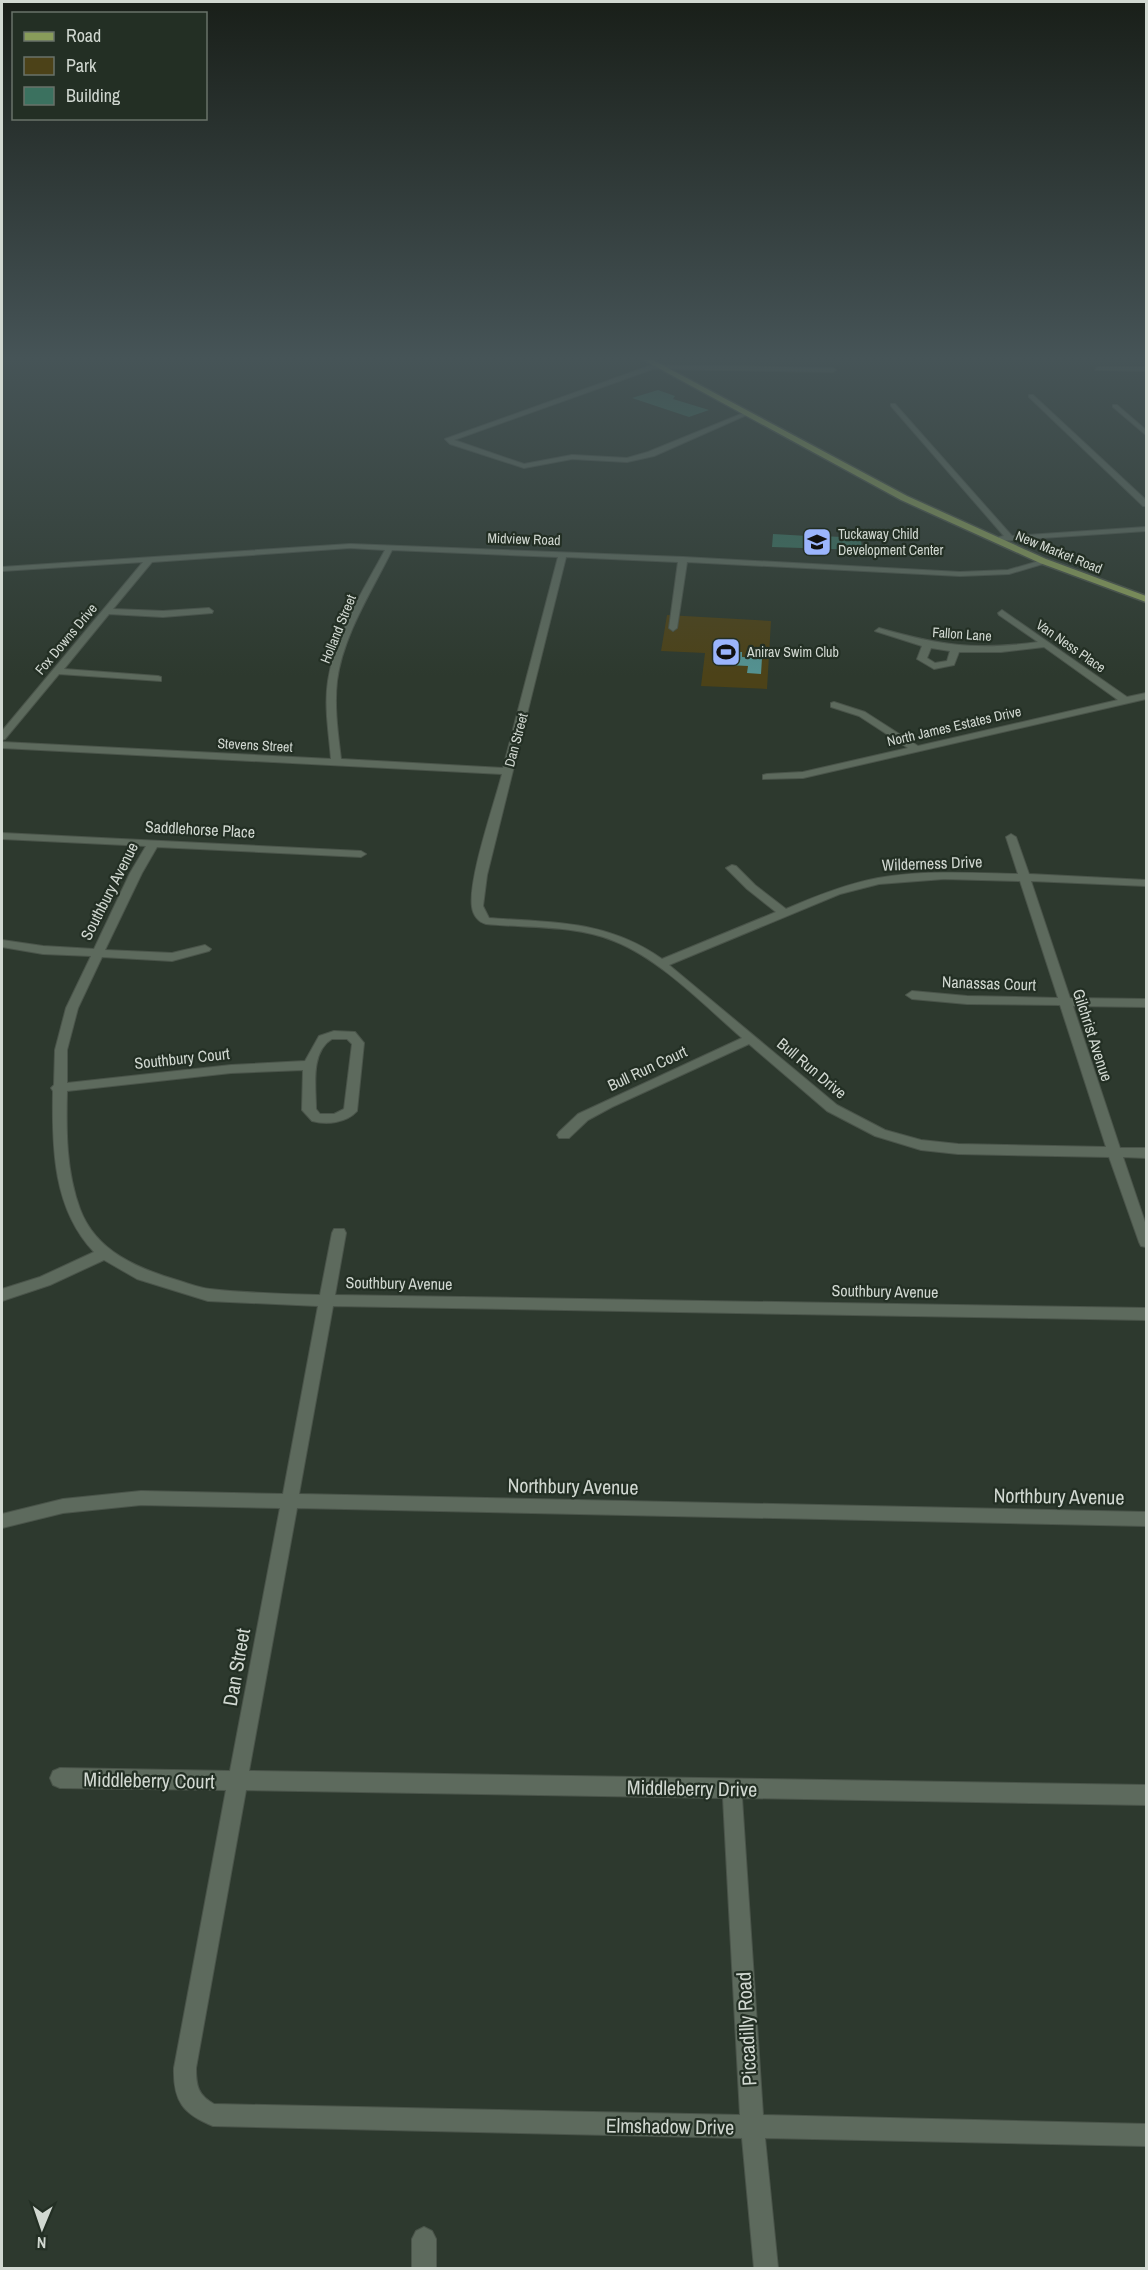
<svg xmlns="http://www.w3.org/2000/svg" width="1148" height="2270" viewBox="0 0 1148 2270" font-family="'Archivo Narrow',sans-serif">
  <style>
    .green { fill: #4c4218 }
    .water { fill: #549291 }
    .building { fill: #3b715f }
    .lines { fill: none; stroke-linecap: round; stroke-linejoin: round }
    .minor-casing { stroke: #4a544a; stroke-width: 2 }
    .major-casing { stroke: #4a544a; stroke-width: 3 }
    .minor { fill: #5d6a5d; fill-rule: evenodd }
    .major { fill: #889c5a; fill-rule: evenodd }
    .labels { text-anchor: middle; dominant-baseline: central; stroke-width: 4.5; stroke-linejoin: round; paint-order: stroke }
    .far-poi-label { font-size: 14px; fill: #d1d8d1; stroke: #232f24; text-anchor: start }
    .far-street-label { font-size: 14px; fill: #d1d8d1; stroke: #232f24 }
    .street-label { font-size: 16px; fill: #d1d8d1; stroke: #232f24 }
    .near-street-label { font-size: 20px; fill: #d1d8d1; stroke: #232f24 }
  </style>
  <rect width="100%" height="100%" fill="#2d392e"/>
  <path class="green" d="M667,615l104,6 -4,68 -66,-3 4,-33 -44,-2z"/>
  <path class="water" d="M729,652h13v5l20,1 -1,16 -14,-1 1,-7 -21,-1z"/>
  <path class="building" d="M658,390l17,6 -2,3 36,11 -20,7 -57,-19z
    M808,533l14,1v2l39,2 1,12 -90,-3 1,-13 35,2z"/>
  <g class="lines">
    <g class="minor-casing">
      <path id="minor" d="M652,365l181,3 3,2 -3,2 -180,-3 -199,71 70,24 48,-9 55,3 21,-6 98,-40 5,1 -97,43 -27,6 -55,-3 -48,9 -74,-24 -5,-5z
        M1097,367h49v4l-51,-1z
        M1029,395h4l113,105v6h-3l-114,-109z
        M891,404h4l117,132 134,-9v4l-147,10v-4l5,-1 -113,-130z
        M1113,405h4l29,25v5l-33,-28z
        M350,544l333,13 277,15 48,-2 38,-11v4l-37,11 -49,2 -273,-14 -10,66 -4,3 -4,-3 9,-66 -112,-5 -79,318 -4,31 6,12c65,5 118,2 173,41l114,-47 -29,-23 -21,-21 6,-3 4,1 19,19 31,24c30,-13 60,-25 92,-31 46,-8 94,-5 140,-4l-12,-37 5,-3 5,3 13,37 117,6v6l-115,-5 39,117 76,1v8l-73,-1 47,142h26v10l-23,-1 23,68v22l-5,-1 -2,-4 -30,-85 -151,-3 -37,-4 -46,-14 -48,-25 -78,-67 -137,63 -24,13 -19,18h-10l-2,-3 2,-3 19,-18 164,-76c-38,-33 -82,-79 -128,-97 -39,-16 -87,-13 -128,-17 -8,-2 -13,-9 -14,-17 -4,-28 22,-102 30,-133l-500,-26v-6l329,17c-2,-26 -7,-52 -3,-78 7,-47 35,-90 57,-131l-35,-2 -198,14 -39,47 50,2 46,-3 4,3 -1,2 -49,4 -54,-3 -45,55 94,7 3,1v4l-102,-7 -54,65 -3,1v-9l141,-169 -141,9v-4zM392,550l166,7 -55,211 -162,-9c-3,-25 -7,-52 -4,-78 6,-46 35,-90 55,-131zM944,879l76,2 38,117 -91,-2 -55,-5 -6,4 6,4 55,5 93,1 46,142 -148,-3 -37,-4 -36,-10 -48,-25 -168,-140 171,-71 39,-10z
        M1002,610l125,87 19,-4v6l-343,79 -40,1v-4l4,-1 36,-2 105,-24 -49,-32 -28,-9v-4l3,-1 31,10 53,34 200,-46 -74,-53 -43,5h-42l-5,13 -20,4 -17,-10 5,-13 -47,-15 4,-3c60,17 95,23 159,14l-39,-27 -1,-2zM931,648l19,3 -3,10 -12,2 -8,-5z
        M2,833l359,18 5,3 -5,3 -204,-10 -15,26 -37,77 67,3 33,-8 6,4 -2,2 -37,10 -70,-4 -24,51 -11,42v33l164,-18 74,-4 14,-25 15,-5 21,1 9,11 -7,68c-11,12 -30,14 -45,10l-10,-11 1,-40 -72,3 -164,18c-1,40 -1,80 13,118 16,43 59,60 100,72 10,3 20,7 30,8 36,4 74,5 110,6l12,-62 2,-4h10l2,4 -11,62 811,13v12l-813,-14 -34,188 847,18v14l-849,-18 -48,263 897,14v20l-404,-7 21,317 383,9v22l-381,-8 13,130h-24l-12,-130 -529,-12c-30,-12 -40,-25 -39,-58l52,-278 -166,-2 -7,-3 -3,-7 3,-7 7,-3 170,3 50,-263 -139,-3 -78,8 -61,15v-14l61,-15 78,-8 142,3 35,-188 -110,-5 -71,-22 -33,-19 -54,25 -48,16v-12l38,-12 54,-25c-41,-43 -42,-104 -41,-161l-2,-3 3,-3 1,-35 11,-42 25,-52 -48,-2 -41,-7v-7l41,6 51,3 36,-76 16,-27 -144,-7zM332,1039h15l5,5 -8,65 -10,5h-14l-4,-5c0,-22 -6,-57 16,-70zM246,1790l477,8 17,317 -526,-11c-16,-9 -18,-18 -18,-36z
        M424,2227l8,4 4,8v29h-24v-29l4,-8z"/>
    </g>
    <g class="major-casing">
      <path id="major" d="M642,359h9l256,137 139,63 100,37v6l-106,-39 -139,-63z"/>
    </g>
    <use href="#minor" class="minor"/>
    <use href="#major" class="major"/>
  </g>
  <linearGradient id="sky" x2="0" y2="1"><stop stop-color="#191f19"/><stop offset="0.53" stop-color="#465457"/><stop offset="1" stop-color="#465457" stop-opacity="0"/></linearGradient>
  <rect width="1148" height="676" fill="url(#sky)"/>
  <defs>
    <g id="school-square" transform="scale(1.5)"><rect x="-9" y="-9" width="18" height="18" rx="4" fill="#9bb5fd" stroke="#232f24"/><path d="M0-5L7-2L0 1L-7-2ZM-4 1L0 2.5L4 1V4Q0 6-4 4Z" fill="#111"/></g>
    <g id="stadium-square" transform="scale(1.5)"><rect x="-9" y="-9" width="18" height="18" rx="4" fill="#9bb5fd" stroke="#232f24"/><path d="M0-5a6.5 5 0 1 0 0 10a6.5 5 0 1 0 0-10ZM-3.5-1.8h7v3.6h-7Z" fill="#111"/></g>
  </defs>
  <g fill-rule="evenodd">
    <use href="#school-square" x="817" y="542"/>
    <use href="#stadium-square" x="726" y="652"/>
  </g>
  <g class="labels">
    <g class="far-poi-label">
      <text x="838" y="534">Tuckaway Child<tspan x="838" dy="16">Development Center</tspan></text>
      <text x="747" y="652">Anirav Swim Club</text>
    </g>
    <g class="far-street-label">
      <text transform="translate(524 539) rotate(2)">Midview Road</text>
      <text transform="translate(1059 552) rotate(22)">New Market Road</text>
      <text transform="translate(338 629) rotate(-68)">Holland Street</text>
      <text transform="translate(962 634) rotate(4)">Fallon Lane</text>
      <text transform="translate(66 639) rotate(-50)">Fox Downs Drive</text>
      <text transform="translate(1071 646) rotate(35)">Van Ness Place</text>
      <text transform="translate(954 726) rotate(-13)">North James Estates Drive</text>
      <text transform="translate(516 740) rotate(-75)">Dan Street</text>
      <text transform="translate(255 745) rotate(3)">Stevens Street</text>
    </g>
    <g class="street-label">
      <text transform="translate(200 829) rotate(3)">Saddlehorse Place</text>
      <text transform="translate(932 863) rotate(-2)">Wilderness Drive</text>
      <text transform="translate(109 891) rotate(-63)">Southbury Avenue</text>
      <text transform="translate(989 983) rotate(2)">Nanassas Court</text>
      <text transform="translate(1093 1035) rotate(72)">Gilchrist Avenue</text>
      <text transform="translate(182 1058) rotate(-6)">Southbury Court</text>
      <text transform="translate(647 1068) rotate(-25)">Bull Run Court</text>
      <text transform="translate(812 1068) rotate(40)">Bull Run Drive</text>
      <text transform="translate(399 1283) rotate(1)">Southbury Avenue</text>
      <text transform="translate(885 1291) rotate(1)">Southbury Avenue</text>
    </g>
    <g class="near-street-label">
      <text transform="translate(573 1486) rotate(1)">Northbury Avenue</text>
      <text transform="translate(1059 1496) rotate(1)">Northbury Avenue</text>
      <text transform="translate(236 1667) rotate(-80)">Dan Street</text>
      <text transform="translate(149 1780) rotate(1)">Middleberry Court</text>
      <text transform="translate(692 1788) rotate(1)">Middleberry Drive</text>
      <text transform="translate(746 2029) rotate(-93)">Piccadilly Road</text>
      <text transform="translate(670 2126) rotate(1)">Elmshadow Drive</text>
    </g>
  </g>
  <rect width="1148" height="2270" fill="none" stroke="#d1d8d1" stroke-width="6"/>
  <rect x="12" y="12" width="195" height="108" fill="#232f24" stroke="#697369" stroke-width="1.5"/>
  <rect x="24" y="32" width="30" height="9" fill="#889c5a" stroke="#697369" stroke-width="1.5"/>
  <text x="66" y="42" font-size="18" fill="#d1d8d1">Road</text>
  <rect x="24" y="57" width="30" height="18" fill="#4c4218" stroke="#697369" stroke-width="1.5"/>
  <text x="66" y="72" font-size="18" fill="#d1d8d1">Park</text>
  <rect x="24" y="87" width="30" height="18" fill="#3b715f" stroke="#697369" stroke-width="1.5"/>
  <text x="66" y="102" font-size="18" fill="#d1d8d1">Building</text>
  <g transform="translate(42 2228) rotate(182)" stroke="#232f24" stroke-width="4.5" paint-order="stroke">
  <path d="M0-4.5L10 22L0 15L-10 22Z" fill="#d1d8d1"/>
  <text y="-9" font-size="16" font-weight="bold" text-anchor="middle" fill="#d1d8d1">N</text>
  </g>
</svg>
